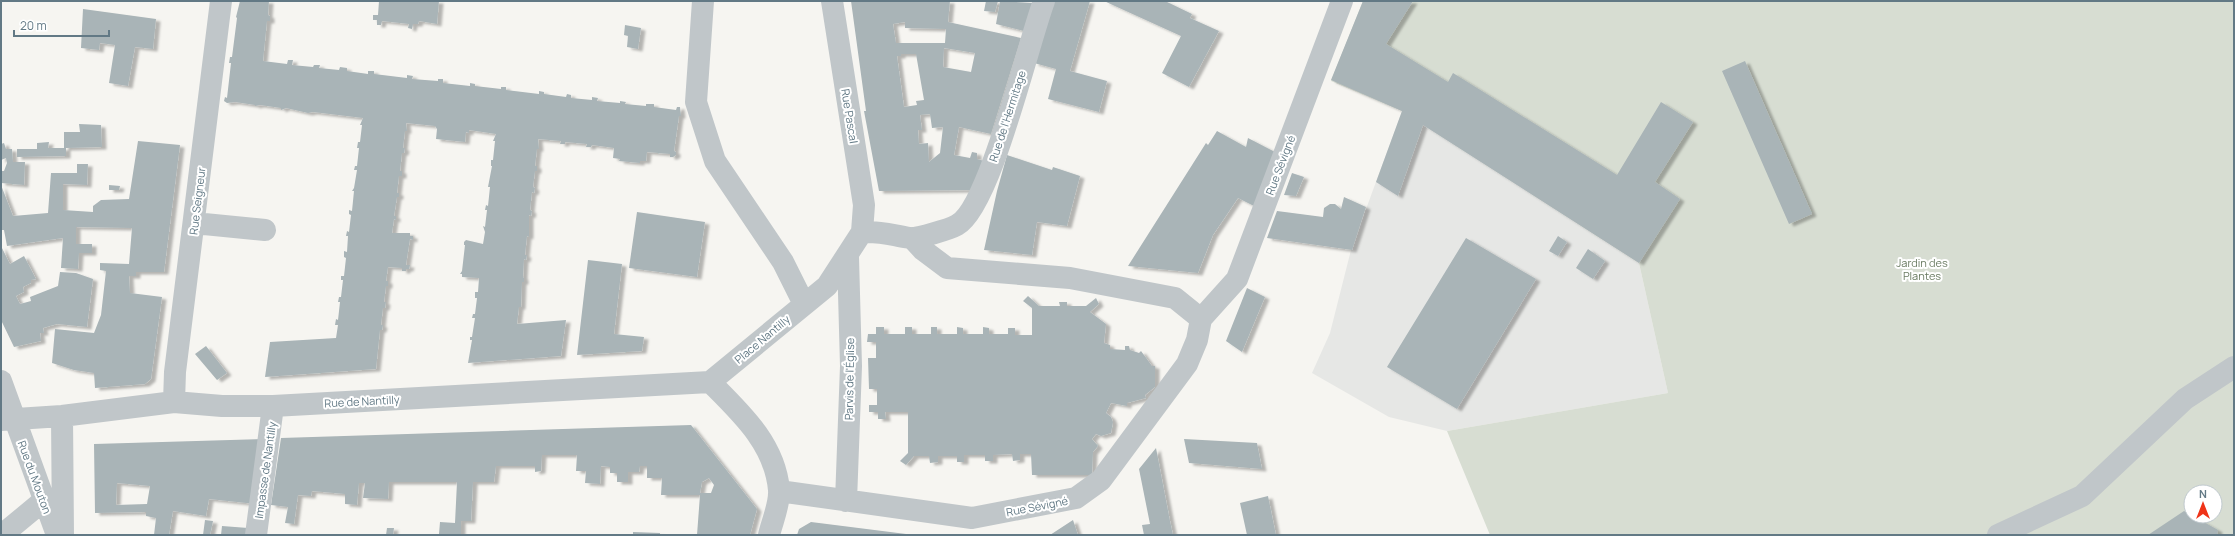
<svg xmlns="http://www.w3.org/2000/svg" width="2235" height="536" viewBox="0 0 2235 536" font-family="Manrope,sans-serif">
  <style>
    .built { fill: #e6e7e5 }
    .green { fill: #d7ddd2; fill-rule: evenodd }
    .building { fill: #a9b4b7; fill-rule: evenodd; filter: url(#shadow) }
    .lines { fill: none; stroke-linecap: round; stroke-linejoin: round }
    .minor { stroke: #c0c6c9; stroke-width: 22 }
    .labels { text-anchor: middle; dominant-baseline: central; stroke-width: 4; stroke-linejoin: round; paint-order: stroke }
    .street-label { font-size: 11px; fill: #627985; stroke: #fff }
    .park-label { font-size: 11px; fill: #6a7b62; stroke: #fff }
  </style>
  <defs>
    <filter id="shadow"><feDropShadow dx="4.5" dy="2.5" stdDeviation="1" flood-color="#0004"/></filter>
  </defs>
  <rect width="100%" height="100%" fill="#f6f5f1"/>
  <path class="built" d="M1402,111l237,152 29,130 -221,38 -58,-14 -77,-44 18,-40 21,-83z"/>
  <path class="green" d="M1363,1h871v534h-744l-43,-104 221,-38 -29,-130 -237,-152 -71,-30zM2191,492h24v24h-24z"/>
  <path class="building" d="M240,1h29l-1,14 2,1v5h-3l-4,40 24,3 1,-4h5l-1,5 21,2 1,-2h6l-1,3 20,2 1,-3 7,1v3l21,3v-3h6v3l33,4v-3l6,1 -1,3 26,2v-2h5v4l27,3v-3l5,1v2l26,3v-2h5v3l33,4v-3l5,1v2l22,3 1,-3 4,1v3l21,2v-3l6,1 -1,3 23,2v-2l6,1 -1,2 21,2v-2h8v3l22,3 1,-3h3l1,9h-2l-5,35 2,1v3l-3,2h-3v-3l-23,-2 -1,9h-6v2l-21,-2 1,-2 -7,-1 1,-10 -22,-3 -1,2h-5l1,-3 -22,-2v2h-5l1,-3 -23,-2 1,10h-2l-2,17h2v5h-2l-2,16 2,1 -1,5 -2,-1 -2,18 2,1 -1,5 -2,-1v22l-2,-1 -2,19h2l-1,5 -2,-1 -1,18 1,1v4h-2l-1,25h-2l-2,17 49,-4 -5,36 -93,7 4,-23h-2v-3h2l3,-19h-3l1,-4h2l2,-16h-2v-6h3l1,-14 -17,-1v-3h-2l2,-3 3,-26h-1v-3l2,-2 17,4 2,-12 -2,-6 2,1 2,-17h-2l1,-5 2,1 2,-19h-2l4,-21h-1v-6h2l2,-19h-2l3,-7 -27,-4v3l-3,-1 -1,10 -29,-3 1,-10 -2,-3 -29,-3 1,8h-2l-2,17h2l-1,5h-2l-2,18h2v5h-3l-2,17h2v4h-2l-3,19h2v4l-2,-1 -2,14h18v3h3v4l-3,-1 -4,26h4l-1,4h-3v2h-4v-3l-14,-1 -2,14h2v5h-2l-2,16h2l-1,6h-2l-2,17h2l-1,5h-2l-4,39 -111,8 5,-35 66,-4 2,-13h-3l1,-6 2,1 2,-18h-2l1,-5h2l2,-17h-2v-4h3l2,-18 -2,-1v-6l3,1 1,-16h-2l1,-5 2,1 2,-17 -2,-1v-4l3,1 2,-20h-2l2,-3 3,-18h-3l1,-4h2l2,-18h-2l1,-6h2l2,-17h-2l3,-7 -50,-6 -5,1 -22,-5 -5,2v-2l-21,-3 -5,1v-1l-20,-3 -8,1 -3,-2 1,-4 2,1 4,-35h-2l1,-6h2l5,-39 -1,-1z
    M379,1h60l-2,23 -18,-3 -1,3h-5l-1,5 -4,-1 1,-4 -27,-3 -1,4h-4v-5h-4v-5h5z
    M851,1h99l-2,21 73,16 -30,96 -32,-7 -5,28 16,3 2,-6 5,1v6l7,2 -9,29 -96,1 -15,-80h2zM905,22v6l41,1 -1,14h-49l-3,-19zM944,48l31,5 -4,19 -28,-5zM901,54h15l8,46 -8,1 1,4 -13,2 -7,-51h4zM930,114l2,14 11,-1 -3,26 -11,9 -1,-19 -9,1 -1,-14h4l-2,-15z
    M986,1h12l-3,11 -11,-1z
    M1000,1l33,2 -9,28 -28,-7z
    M1052,1h38l-20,70 37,10 -8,31 -51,-13 8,-30 -22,-6z
    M1104,1h61l27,13 -2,4 29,13 -30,56 -27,-14 19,-37z
    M1363,1h50l-27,43 62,38 5,-9 164,102 44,-73 32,20 -38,60 25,17 -41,64 -216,-138 -25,71 -22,-14 26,-71 -71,-31z
    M83,9l73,10 -3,30 -18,-2 -7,39 -19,-3 6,-38 -15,-2 -1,7 -18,-2z
    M625,25l16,3 -3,21 -11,-2 1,-11 -4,-1z
    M1745,61l67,153 -23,10 -67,-153z
    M79,124l22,1 1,22 -36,1v8l-49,1v-8h20v-6l12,-1 -1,6h16v-16h16z
    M1217,131l29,16 2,-9 27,14 -21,54 -16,-8 -25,37 -15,38 -70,-7 78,-123 2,2z
    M138,141l42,4 -16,127h-28v4h-7l1,17 32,4 -11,82 -6,5 -50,4 -1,-15 -20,-3 -22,-7 3,-34 39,4 7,-18 5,-44 -6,-1v-7l29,1 3,-36 -56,-1v17h16v9h-13l-1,16 -17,-1 2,-30 -56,8 -3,-16h-3v-45l12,31 35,-3 3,-40h26v-9h11l-1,21 -24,-1v26l30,2v-6l8,-6 28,-1z
    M4,143l2,6h6l1,13h12l-1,23 -23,-2v-12h3l3,-8 -1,-5 -5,2v-16z
    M1007,155l45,15 1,-3 27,9 -13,50 -30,-4 -5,33 -48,-5 13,-59z
    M1292,173l12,4 -8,19 -12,-1z
    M109,185l11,1 -1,4h-10z
    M1344,197l22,10 -14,43 -85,-12 10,-27 46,6 1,-9 6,-4h5l6,5z
    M637,212l68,10 -8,55 -68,-9z
    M1558,236l9,6 -9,14 -9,-5z
    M1466,238l70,41 -79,130 -70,-42z
    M1,246l9,18 14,-8 12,23 -5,1v3l-8,4 1,5 -8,4 4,8 11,-3 -1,-4 28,-11 2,-14 16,1 17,6 -6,48 -30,-3 -14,4 1,5h-4l1,8 -27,6 -13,-27z
    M1588,249l17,12 -12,18 -17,-11z
    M588,260l34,4 -8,70 30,3 -2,14 -65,4z
    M1247,288l18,9 -23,55 -16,-11z
    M1028,296l11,10h21l-1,-4h8v4h19l10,-8 3,6 -9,8 16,12 -2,19 6,2v4l15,1v-4h4l1,4 9,3 2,-2 11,15h3v21l-10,8 1,3 -19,5v3l-16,-3 -5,10 5,4 2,5 -2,11 -10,3 -5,-2 -4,5 6,7 -5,6 -1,23h-60l-1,-21h-11v6l-7,1 -1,-7 -19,1v6h-8v-6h-21v7h-7v-6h-19v6l-8,1 -1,-7h-15l-8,9 -6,-4 8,-8v-41h-23l1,7h-8v-7h-9v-7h8v-16h-8l-1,-31h8v-16h-9l1,-8h8v-7h8v7h21v-7h7v7h19v-7h6v7h20v-7l6,1v6h20v-7l6,1v6h19v-6h7v7h17v-27l-9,-7z
    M206,346l21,27 -10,7 -22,-26z
    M691,425l66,84 -7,26h-53l3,-40h-39l1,-17h-15v-12h-7l-1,6h-11v10h-11v-9h-7v-6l-9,-1 -1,18 -15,-1 1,-12h-10l1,-16h-35l-1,16 -6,1v-6h-39l-2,16h-21l-2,39h-10v14l-22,-1 1,-12 15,1 2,-41h-68l-1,17 -25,-1 2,-15h-6l-2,22 -12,-1v-10l-33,-3 -1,5 -13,-1 -4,29 -9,-1 3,-16 -17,-2 10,-67zM709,478l5,7 -3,8h-11l2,-11z
    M266,439l-10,65 -47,-5 -3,17 -33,-5 -4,24h-15l2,-17 -10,-2v-4l-51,1 -1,-69zM117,483l33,3 -3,18 -31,1z
    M1184,439l73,4 5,26 -73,-6z
    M1156,448l14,73 3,14h-29l-2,-10 8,-1 -11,-55z
    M1268,496l8,39h-29l-7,-32z
    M2184,511l34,19 -1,5h-69z
    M205,520l8,1 -3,14h-7z
    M1073,520l5,15h-28z
    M811,522l95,12v1h-109l2,-6z
    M222,526l26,2 4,7h-31z
    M387,528h7l-1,7h-7z
    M633,532l27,1v2h-27z"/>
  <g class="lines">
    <path class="minor" d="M703,1l-7,101 19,59 68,101 21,42
      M194,223l71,7
      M862,232c21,-1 29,3 48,6 7,1 40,-9 47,-13 33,-17 71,-182 87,-224
      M912,238l11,12 24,18 123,10 105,20 26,21
      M1,381l56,154
      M710,382l117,-96 35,-54 2,-27 -32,-204
      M710,382c31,31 65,62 69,108 1,14 -7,32 -10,45
      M174,402l1,-30 46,-371
      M62,416l1,119
      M1,420l61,-4 112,-14 48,4h51l437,-24
      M779,491l193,27 104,-20 25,-18 86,-116 10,-24 4,-21 36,-40 105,-278
      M846,501l5,-135 -3,-109
      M2,535l41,-34
      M256,535l17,-129
      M1998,535l84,-39 103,-97 49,-32"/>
  </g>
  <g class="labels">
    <g class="street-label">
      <text transform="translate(850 116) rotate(81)">Rue Pascal</text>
      <text transform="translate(1007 116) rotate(-72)">Rue de l'Hermitage</text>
      <text transform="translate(1280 165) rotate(-69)">Rue Sévigné</text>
      <text transform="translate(197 201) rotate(-83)">Rue Seigneur</text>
      <text transform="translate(762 339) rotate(-40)">Place Nantilly</text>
      <text transform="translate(849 379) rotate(-89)">Parvis de l'Église</text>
      <text transform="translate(362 401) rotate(-3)">Rue de Nantilly</text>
      <text transform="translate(265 470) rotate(-82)">Impasse de Nantilly</text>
      <text transform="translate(35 477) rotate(70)">Rue du Mouton</text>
      <text transform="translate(1037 506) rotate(-11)">Rue Sévigné</text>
    </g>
    <g class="park-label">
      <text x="1922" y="262">Jardin des<tspan x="1922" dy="13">Plantes</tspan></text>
    </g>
  </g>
  <rect width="2235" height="536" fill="none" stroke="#627985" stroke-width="4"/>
  <g transform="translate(2203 504)"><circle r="19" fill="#ffffff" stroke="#c0c9ce"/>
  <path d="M0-3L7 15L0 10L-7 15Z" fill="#ef3318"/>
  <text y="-6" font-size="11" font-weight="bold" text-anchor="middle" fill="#627985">N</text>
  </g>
  <path d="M14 30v6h95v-6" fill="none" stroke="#627985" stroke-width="2"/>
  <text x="20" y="30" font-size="12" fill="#627985" stroke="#ffffff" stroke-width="3" paint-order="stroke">20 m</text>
</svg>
